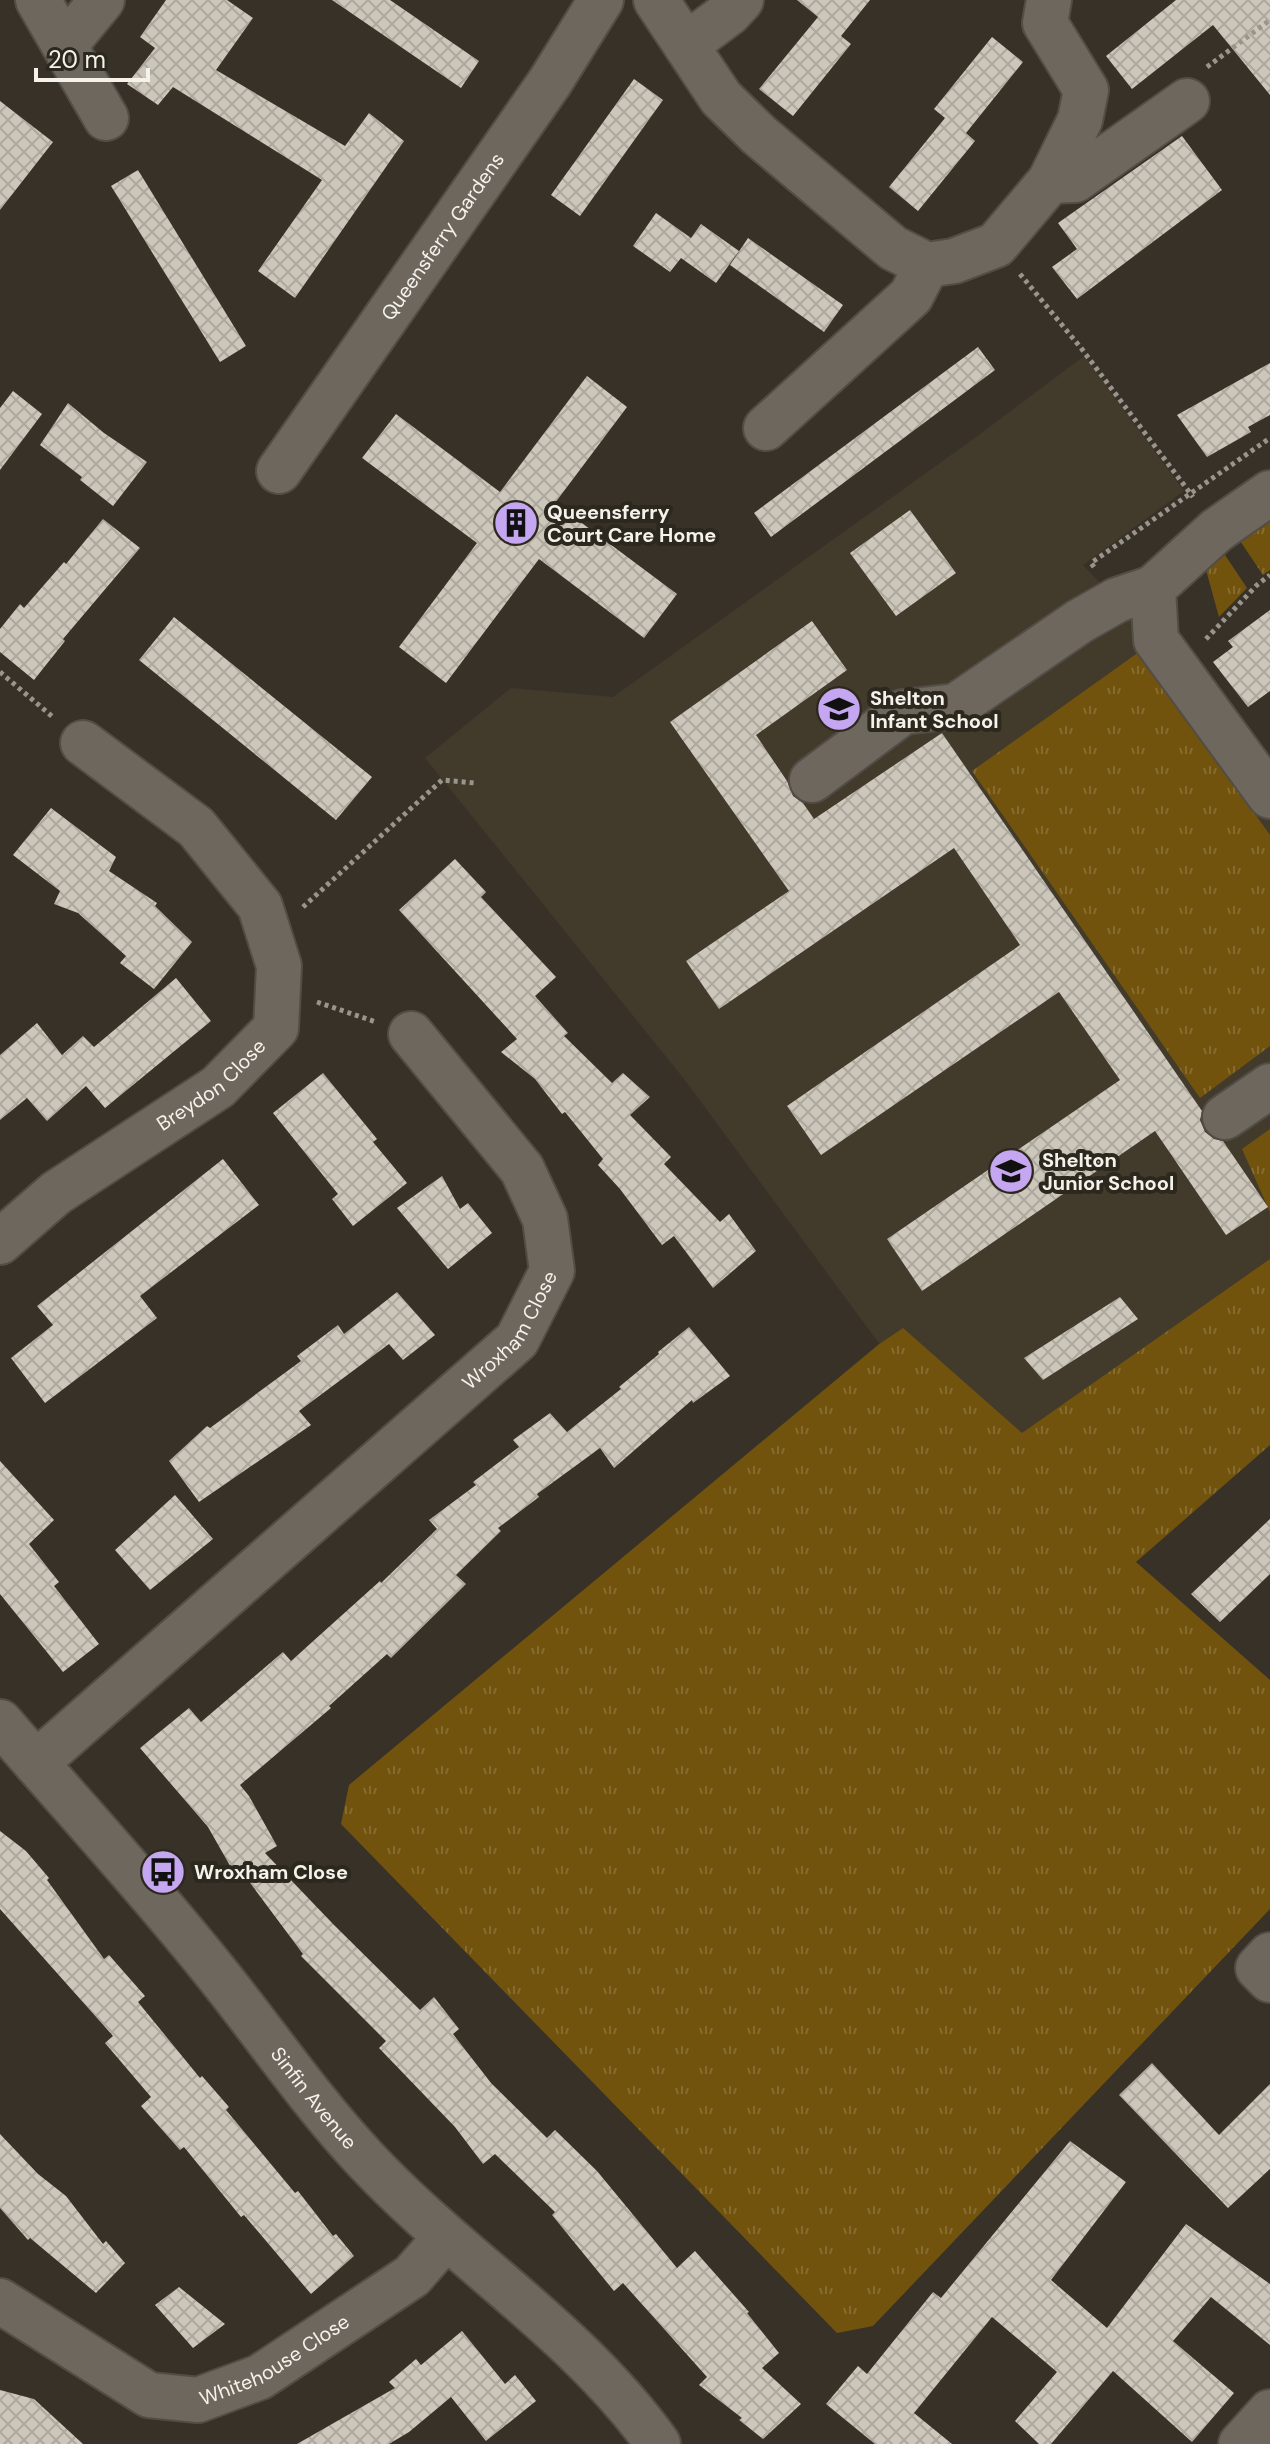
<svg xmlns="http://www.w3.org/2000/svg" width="1270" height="2444" viewBox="0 0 1270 2444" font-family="'DM Sans',sans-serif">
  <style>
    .built { fill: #423a2b }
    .grass { fill: url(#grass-tufts) }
    .building { fill: url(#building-cross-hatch) }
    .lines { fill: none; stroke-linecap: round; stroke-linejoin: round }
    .minor-casing { stroke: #524d46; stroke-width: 48 }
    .path { stroke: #99958d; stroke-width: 5; stroke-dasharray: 4 4; stroke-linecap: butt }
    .minor { stroke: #6d675d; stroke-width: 44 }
    .labels { text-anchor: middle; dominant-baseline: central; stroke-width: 8; stroke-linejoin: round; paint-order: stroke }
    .street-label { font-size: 20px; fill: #f5f2ec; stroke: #2c281e }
    .poi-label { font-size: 20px; font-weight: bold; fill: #f5f2ec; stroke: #2c281e; text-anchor: start }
  </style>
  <defs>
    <pattern id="grass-tufts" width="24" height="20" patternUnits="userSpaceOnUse" patternTransform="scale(2)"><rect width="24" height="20" fill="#71530d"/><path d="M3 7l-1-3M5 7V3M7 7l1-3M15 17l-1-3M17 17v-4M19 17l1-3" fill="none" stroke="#866c30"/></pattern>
    <pattern id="building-cross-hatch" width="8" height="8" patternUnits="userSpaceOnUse" patternTransform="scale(2)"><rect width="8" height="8" fill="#cdc7bb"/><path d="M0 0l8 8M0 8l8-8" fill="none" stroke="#aca89e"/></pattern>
  </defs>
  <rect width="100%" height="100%" fill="#373128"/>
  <path class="built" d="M1084,356l100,135 -101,74 34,35 84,121 69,90v451l-297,209 -289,-392 -259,-321 86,-70 102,9 359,-257z"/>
  <path class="grass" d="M1263,511l7,10v49l-7,5 -29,-43z
    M1219,546l28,42 -28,29 -16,-58z
    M1139,652l131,183v211l-70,52 -228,-327z
    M1270,1129v83l-28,-63z
    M1270,1259v186l-134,117 134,118v229l-397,417 -36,7 -496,-509 8,-39 529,-440 25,-17 119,105z"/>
  <path class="building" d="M166,0h61l26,18 -37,52 129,76 24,-33 35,28 -109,157 -37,-27 64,-91 -149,-93 -15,18 -31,-21 28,-36 -15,-11z
    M332,0h58l89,61 -18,27z
    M797,0h73l-29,36 10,8 -58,72 -34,-27 59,-72z
    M1176,0h94v95l-57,-70 -81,64 -26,-33z
    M992,37l31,25 -57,71 9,8 -57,70 -29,-24 56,-69 -11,-9z
    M634,79l29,21 -83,116 -29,-21z
    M0,101l53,41 -53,68z
    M1182,136l40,54 -145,109 -25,-32 25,-18 -19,-26z
    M138,170l108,176 -26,16 -109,-176z
    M656,213l35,25 10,-14 38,27 -23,32 -35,-25 -11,14 -37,-26z
    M748,238l95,67 -19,27 -94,-67z
    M978,347l17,23 -224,167 -17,-24z
    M1270,363v52l-22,12 3,5 -44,25 -30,-42z
    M587,376l40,31 -72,96 122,91 -33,44 -105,-79 -93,124 -47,-36 78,-104 -115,-85 34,-44 104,78z
    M13,391l29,23 -42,56v-62z
    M68,403l36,30 43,29 -34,44 -33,-26 2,-3 -42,-32z
    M910,510l46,63 -60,43 -46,-63z
    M103,519l37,29 -77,91 2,2 -31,39 -34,-28v-23l20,-25 4,4 40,-46 2,2z
    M1270,610v81l-22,16 -35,-45 20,-15 -5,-6z
    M174,617l198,160 -36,43 -197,-160z
    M812,621l35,49 -91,65 31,46 6,15 10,7 11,16 128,-86 260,378 -2,9 5,12 9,7 9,2 45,66 -42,28 -71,-104 -233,160 -35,-52 233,-159 -61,-88 -238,163 -34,-49 233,-161 -66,-97 -235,161 -33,-48 103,-70 -119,-169z
    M51,808l65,49 -7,14 48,32 -2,3 37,36 -38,47 -34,-26 6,-7 -48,-43 -24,-9 6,-13 -47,-36z
    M455,859l31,33 -5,5 75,80 -21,19 33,37 -4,3 48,47 11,-10 27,24 -20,18 41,42 -7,7 56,58 9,-8 27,37 -43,37 -39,-52 -12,9 -42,-56 -22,-24 5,-6 -38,-47 -3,2 -27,-35 -34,-27 16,-13 -118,-129z
    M176,978l35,43 -106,87 -19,-22 -39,35 -20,-23 -27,22v-65l37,-32 25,32 21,-19 11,11z
    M323,1073l54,66 -4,3 34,41 -54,43 -21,-27 6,-5 -65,-81z
    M223,1159l36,46 -119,91 17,22 -112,85 -34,-45 42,-33 -16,-19z
    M442,1176l18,33 8,-6 24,30 -44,36 -51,-61z
    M397,1292l38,43 -32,25 -14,-16 -90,67 12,14 -112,77 -30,-41 38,-35 3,2 91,-67 -4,-5 41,-31 6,9z
    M1120,1297l18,22 -95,61 -19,-22z
    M689,1327l41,49 -37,27 -1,-3 -78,68 -14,-20 -63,46 2,3 -41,31 3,3 -45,44 10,9 -75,74 -4,-4 -58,52 2,2 -91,77 9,11 28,50 -12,7 69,72 86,85 14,-13 25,32 -6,5 38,49 56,55 8,-8 42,41 80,97 18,-17 54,61 -2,1 32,40 -17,15 39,36 -38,35 -24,-19 3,-2 -43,-33 8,-8 -84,-94 -9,8 -62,-76 3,-3 -60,-58 -12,10 -28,-37 -76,-79 7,-7 -85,-85 2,-2 -64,-86 -6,3 -25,-44 -68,-79 49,-40 12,14 82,-70 8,9 89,-80 1,2 56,-54 -8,-9 47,-35 -3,-3 46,-35 -6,-7 37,-27 17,19 54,-43 -2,-2 40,-33 -1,-2z
    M0,1461l54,59 -25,24 30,38 -5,4 45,58 -36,28 -63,-78z
    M175,1495l38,44 -63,51 -35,-40z
    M1270,1519v55l-50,48 -29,-28z
    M0,1831l26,20 23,27 -2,2 57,79 5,-4 36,41 -7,6 62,76 2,-2 27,31 -3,3 69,83 3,-2 35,45 3,-2 18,22 -43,38 -67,-79 -3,2 -57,-70 -4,3 -39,-44 10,-9 -46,-54 8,-7 -113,-127z
    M1152,2063l67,72 51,-51v85l-42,39 -109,-113z
    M0,2134l38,40 28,22 37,48 3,-3 19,22 -29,30 -66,-55 -2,2 -28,-32z
    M1070,2141l56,41 -75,98 56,48 79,-104 84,60v61l-59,-48 -38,44 61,52 -42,49 -79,-71 -62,73h-12l-24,-23 42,-49 -65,-55 -78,96 38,31h-77l-49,-40 32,-38 9,8 66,-82 8,6z
    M179,2287l46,37 -32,24 -38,-43z
    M462,2331l43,53 10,-9 21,26 -50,40 -35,-44 -42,35 -20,12h-92l98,-56 -6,-6 27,-23 5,6z
    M0,2390l34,9 49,45h-83z"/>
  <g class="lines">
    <g class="minor-casing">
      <g id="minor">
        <path d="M38,0l68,118"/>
        <path d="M656,0l65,98 38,37 134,113 34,17 27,-4 42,-16 54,-64 30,-61 6,-30 -41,-67 4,-23"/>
        <path d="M65,45l37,-45"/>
        <path d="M686,45l43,-32 12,-13"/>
        <path d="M1050,181l25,-1 112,-79"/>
        <path d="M766,428l145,-132 16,-31"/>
        <path id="s1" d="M279,471l271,-389 51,-82"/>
        <path d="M1270,493l-53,37 -64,58 3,52 114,156"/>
        <path d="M812,780l91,-68 53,-6 124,-85 37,-21 36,-12"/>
        <path d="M1225,1117l45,-31"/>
        <path id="s2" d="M0,1242l56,-49 162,-106 58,-59 3,-62 -19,-60 -64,-79 -113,-84"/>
        <path id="s3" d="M0,1722c71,82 145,162 213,247 51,63 96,130 151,189 93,100 214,174 294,286"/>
        <path id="s4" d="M36,1763l481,-423 35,-69 -7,-52 -23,-50 -111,-135"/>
        <path d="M1270,1955l-12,13 12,12"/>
        <path id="s5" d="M0,2301l149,94 49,5 62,-23 152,-101 34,-39"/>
        <path d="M1241,2444l29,-32"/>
      </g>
    </g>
    <path class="path" d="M1207,67l63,-47
      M1020,274l61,74 112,149
      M1094,567l-3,-4 179,-125
      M1206,639l51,-54 13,-10
      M0,672l54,46
      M303,907l139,-127 33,3
      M317,1002l59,20"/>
    <use href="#minor" class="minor"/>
  </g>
  <defs>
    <g id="building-disc" transform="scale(2.3)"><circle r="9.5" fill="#c5a7f1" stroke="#2c281e"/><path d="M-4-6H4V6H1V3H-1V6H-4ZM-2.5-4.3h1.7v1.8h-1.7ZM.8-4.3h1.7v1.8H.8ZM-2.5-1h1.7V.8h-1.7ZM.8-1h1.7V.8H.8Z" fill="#111"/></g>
    <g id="school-disc" transform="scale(2.3)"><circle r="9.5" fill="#c5a7f1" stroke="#2c281e"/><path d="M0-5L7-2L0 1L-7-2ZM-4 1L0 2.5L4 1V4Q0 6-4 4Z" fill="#111"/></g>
    <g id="bus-disc" transform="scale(2.3)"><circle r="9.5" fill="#c5a7f1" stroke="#2c281e"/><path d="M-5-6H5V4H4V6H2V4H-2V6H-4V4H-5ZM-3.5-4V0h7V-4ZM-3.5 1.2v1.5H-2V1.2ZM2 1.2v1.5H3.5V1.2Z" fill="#111"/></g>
  </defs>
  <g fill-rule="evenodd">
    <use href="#building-disc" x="516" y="523"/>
    <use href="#school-disc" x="839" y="709"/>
    <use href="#school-disc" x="1011" y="1171"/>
    <use href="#bus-disc" x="163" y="1872"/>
  </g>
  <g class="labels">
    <g class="street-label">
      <text stroke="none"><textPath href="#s1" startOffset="286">Queensferry Gardens</textPath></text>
      <text stroke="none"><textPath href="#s2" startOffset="264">Breydon Close</textPath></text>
      <text stroke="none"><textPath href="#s4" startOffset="644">Wroxham Close</textPath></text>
      <text stroke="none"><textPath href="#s3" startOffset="490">Sinfin Avenue</textPath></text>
      <text stroke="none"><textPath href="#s5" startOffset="312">Whitehouse Close</textPath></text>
    </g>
    <g class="poi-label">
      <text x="547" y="512">Queensferry<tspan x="547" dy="23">Court Care Home</tspan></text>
      <text x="870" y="698">Shelton<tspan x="870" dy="23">Infant School</tspan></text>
      <text x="1042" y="1160">Shelton<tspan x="1042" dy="23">Junior School</tspan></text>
      <text x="194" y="1872">Wroxham Close</text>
    </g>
  </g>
  <path d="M36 68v12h112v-12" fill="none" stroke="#f5f2ec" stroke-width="4"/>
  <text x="48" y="68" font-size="24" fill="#f5f2ec" stroke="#2c281e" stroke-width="6" paint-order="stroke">20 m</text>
</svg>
